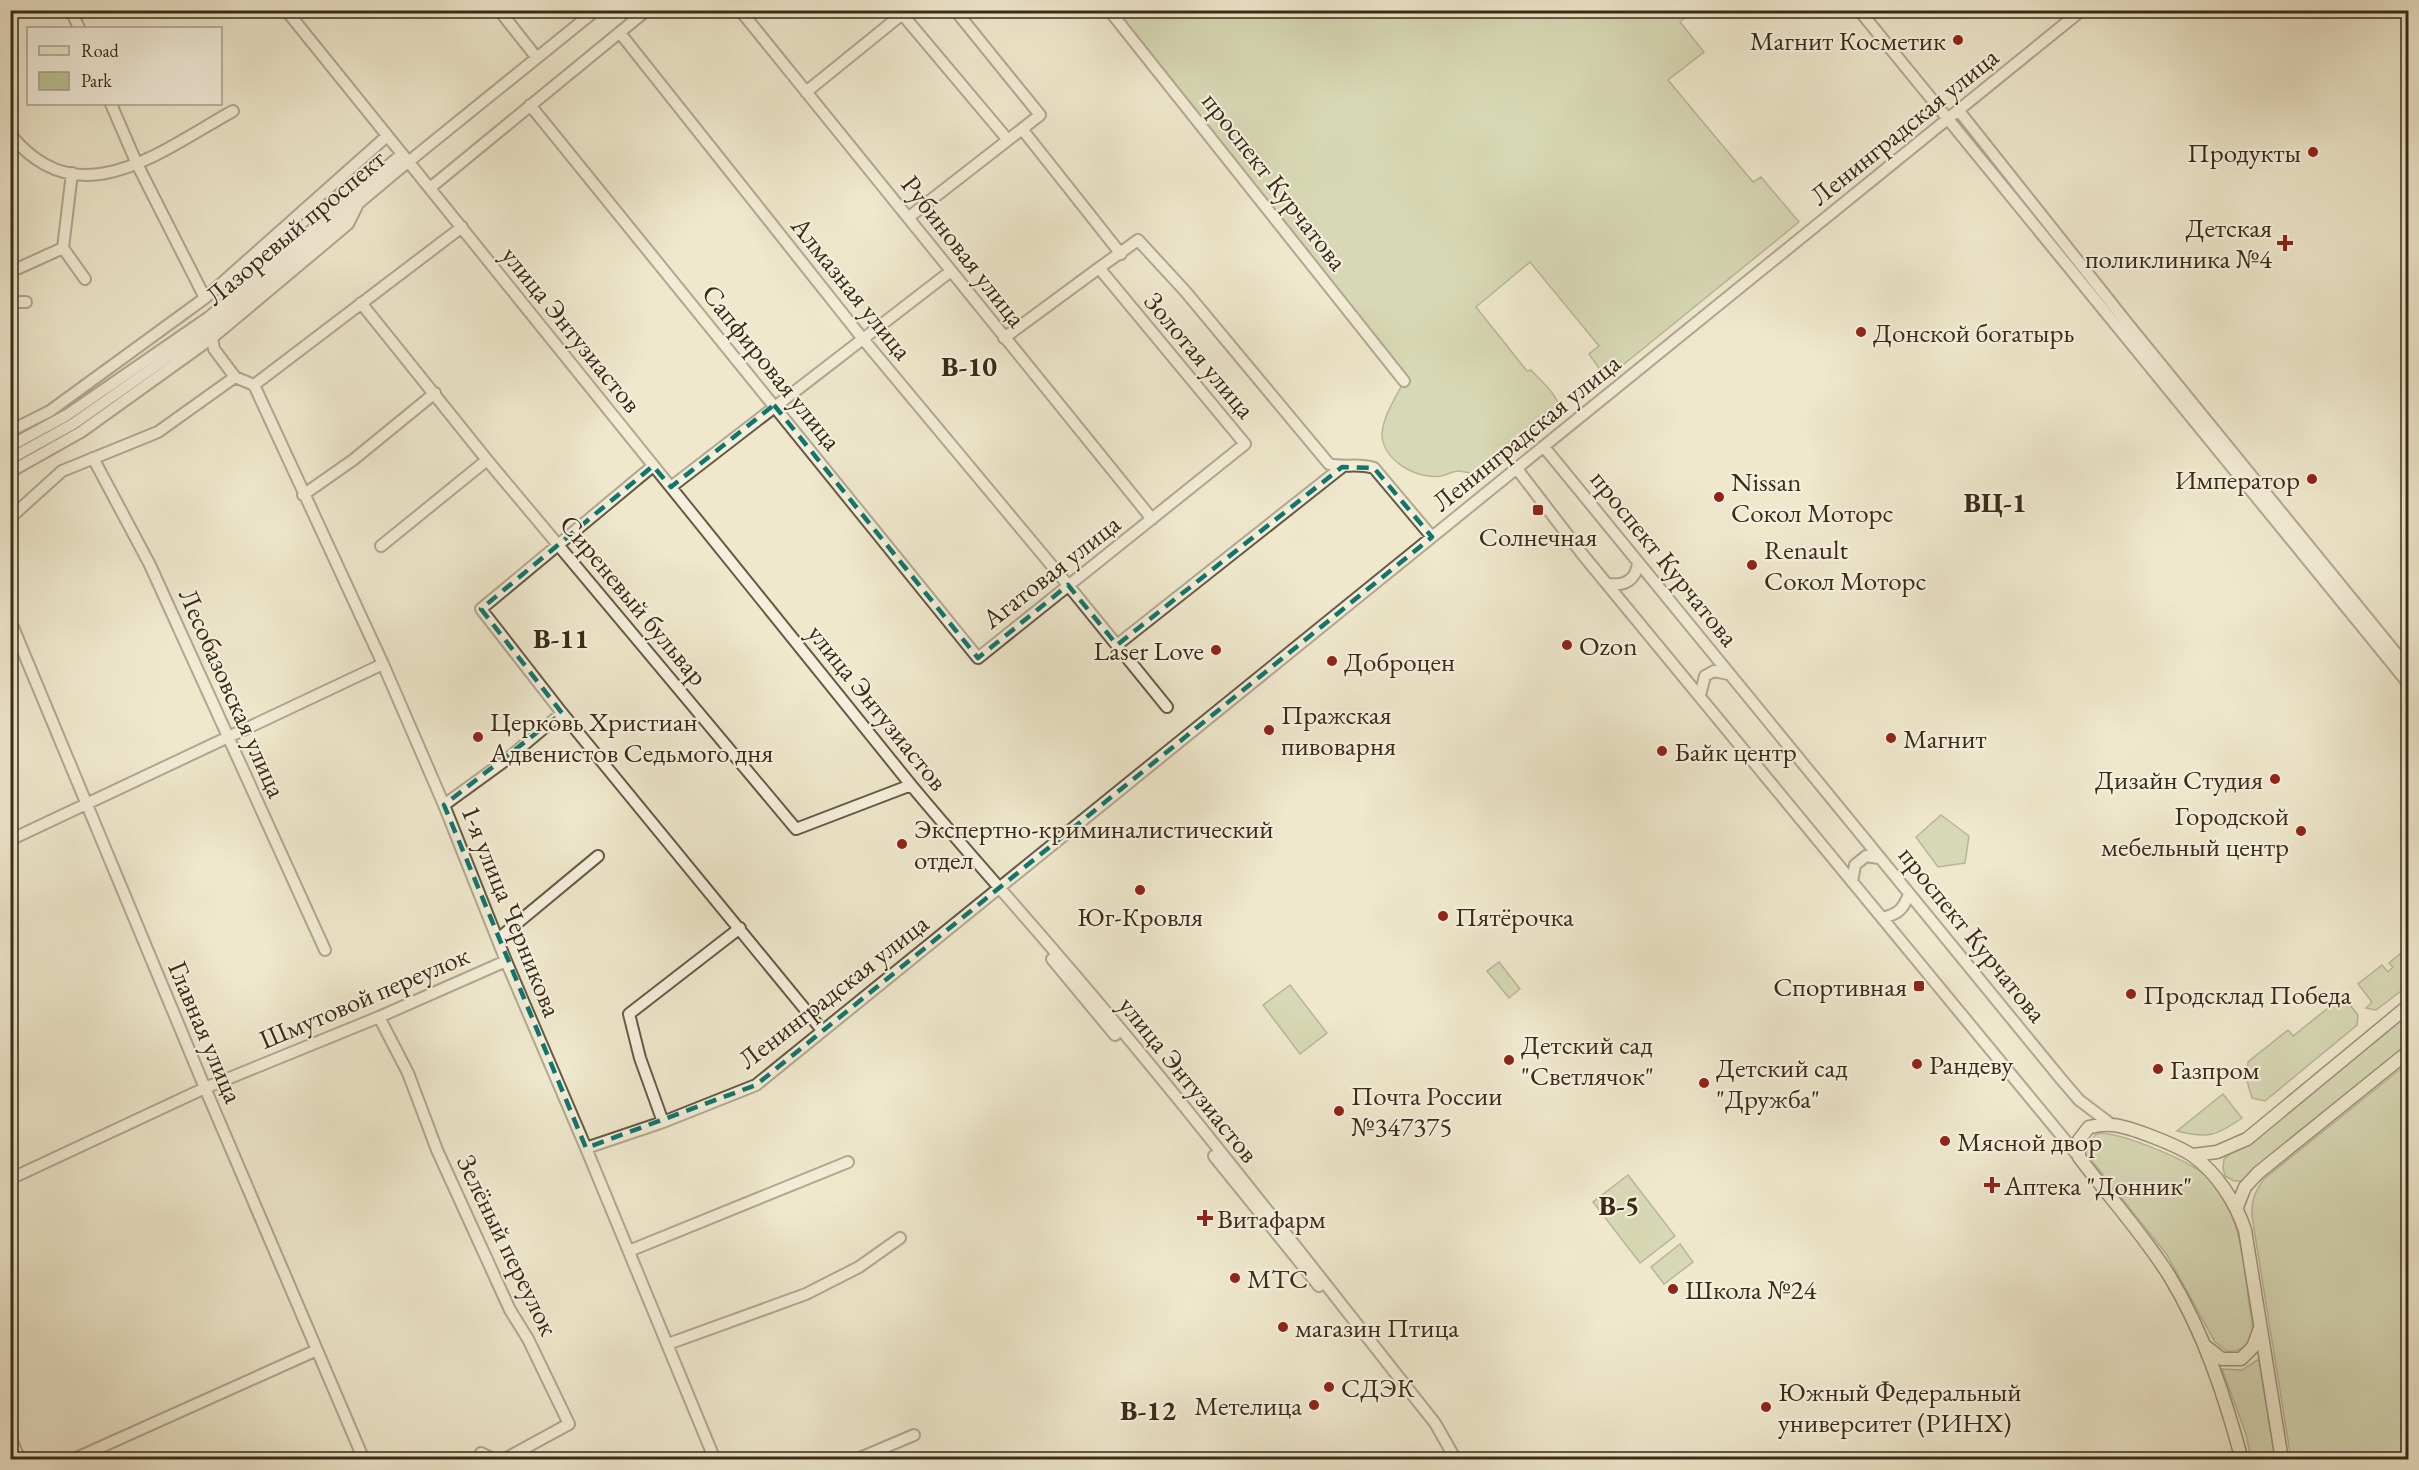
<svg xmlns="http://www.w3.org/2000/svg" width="2419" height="1470" viewBox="0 0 2419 1470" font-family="'EB Garamond',serif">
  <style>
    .green { fill: #bbc597; stroke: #7a7858; stroke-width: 1.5 }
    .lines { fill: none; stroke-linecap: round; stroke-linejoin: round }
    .minor-casing { stroke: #675a45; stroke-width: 14 }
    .major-casing { stroke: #3a2a18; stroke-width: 15 }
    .minor { stroke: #f5f0de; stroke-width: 10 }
    .major { stroke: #efe8cd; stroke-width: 12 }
    .marked { fill: none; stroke: #0f766e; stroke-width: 4.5; stroke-dasharray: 12 8; stroke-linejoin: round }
    .poi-dot { fill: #8f2418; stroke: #f5f0de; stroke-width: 2 }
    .labels { text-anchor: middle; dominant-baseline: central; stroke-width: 4.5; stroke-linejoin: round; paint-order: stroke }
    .poi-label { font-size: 27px; fill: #3a2a18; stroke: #f5f0de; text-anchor: start }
    .street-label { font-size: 27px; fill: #3a2a18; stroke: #f5f0de }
    .neighbourhood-label { font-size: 28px; font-weight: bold; fill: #3a2a18; stroke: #f5f0de }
  </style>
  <rect width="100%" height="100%" fill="#efe8cd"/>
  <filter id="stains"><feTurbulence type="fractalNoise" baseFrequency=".00333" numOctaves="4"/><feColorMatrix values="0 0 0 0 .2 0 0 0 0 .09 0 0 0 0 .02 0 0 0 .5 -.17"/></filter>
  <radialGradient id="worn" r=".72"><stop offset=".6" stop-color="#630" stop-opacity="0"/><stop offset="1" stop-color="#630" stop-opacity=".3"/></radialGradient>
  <path class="green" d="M1115,11h579l-14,11 24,30 -36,28 85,102 8,-5 38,45 -186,151 -12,-2 -12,-17 10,-8 -69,-84 -54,45 51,64 4,-1c11,12 34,30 28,48l-72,57c-10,0 -19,-3 -28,-4 -7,0 -12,4 -18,5 -24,4 -59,-16 -59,-42 1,-18 14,-37 22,-53z
    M1941,815l28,21 -4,27 -27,4 -22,-30z
    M2408,947v34h-3v7l-29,22 -10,-2 6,-6 -14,-18 24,-19 6,7 5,-5 -4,-4z
    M1499,962l21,27 -11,9 -22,-27z
    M1290,985l37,48 -27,21 -37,-49z
    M2343,996l15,19 -1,10 -92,76 -13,-3 -5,-17 1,-19 40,-32 5,6z
    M2408,1009v39l-164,133h-10l-9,-5 -2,-8 1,-9z
    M2408,1063v396h-117l-39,-243c-1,-16 3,-24 12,-37z
    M2223,1094l19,24c-26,18 -34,21 -65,13z
    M2100,1133c24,1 93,28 109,46 31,34 35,81 40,125 2,10 5,22 3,32 -3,12 -14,16 -25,15l-12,-9 -48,-87 -78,-98 -2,-12 8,-10z
    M1628,1175l47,61 -35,27 -47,-61z
    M1680,1244l13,18 -29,22 -13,-17z
    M2259,1359l16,100h-24l-5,-25 -24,-65 20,1z"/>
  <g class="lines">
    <g class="minor-casing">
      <path id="minor" d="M71,10l8,18
        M286,10l625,775c53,64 109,125 163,189 125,146 242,299 361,449l21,37
        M499,10l38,48
        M740,10l412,509
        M955,10l85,105 -32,25
        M1109,10l295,371
        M1859,10l549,673
        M902,14l106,126 -99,77
        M620,33l243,306 205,246 99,122
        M806,92l100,-81
        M111,104l26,60 68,134
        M530,105l448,553 267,-214 -146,-176 39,-28 47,51 144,173c16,4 29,-1 45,4l58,69
        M1959,111l169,213 280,344
        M1022,129l99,125
        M10,134c69,86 152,16 223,-23
        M430,188l217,-178
        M63,248l22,31
        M10,272l53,-24 9,-75
        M10,302h16
        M361,303l126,157 309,369 115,-44
        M212,338l2,11 21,28 19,8
        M1004,338l95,-70
        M254,385l129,279 61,141 62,156 80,187 129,312
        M254,385l208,-158
        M10,431l40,-20 155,-113 182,-162
        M10,446l57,-31 142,-98 193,-163
        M1544,447l517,632 18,21 33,25
        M93,458l57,107 175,385
        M10,459l63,-35 138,-97 186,-156 199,-161
        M653,466l-172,143 81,104 260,317
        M1517,469l66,86 496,602
        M10,472l71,-40 131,-94 136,-114 9,-18
        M671,487l280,-216
        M303,495l50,-35 82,-67
        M10,518l52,-47 96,-39 77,-55
        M381,546l106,-86
        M1609,584c16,2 27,-4 29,-21
        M10,620l195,468 159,372
        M1117,645l225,-178
        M1700,695l5,-19 9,-5 14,3
        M444,805l62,-45 56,-47
        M10,840l373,-176
        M1852,882l3,-17 11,-9 13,2
        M1882,918c16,-4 21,-8 27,-24
        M498,939l100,-83
        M1052,959l63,76
        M379,1017l29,56 29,77 73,160 18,29 41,85 -66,36
        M663,1122l-23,-64 -11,-44 111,-86
        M586,1148l77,-26 93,-37 1326,-1075
        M1214,1156l105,130
        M10,1179l195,-91 174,-71 127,-56
        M629,1251l219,-89
        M668,1344l138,-50 53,-27 41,-29
        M10,1437l10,23
        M481,1453l14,7
        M72,1460l245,-110
        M855,1460l59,-25"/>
    </g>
    <g class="major-casing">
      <path id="major" d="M2193,1155l24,-3 30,-13 161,-133
        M2237,1207l8,-20 13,-14 150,-121
        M2205,1346l17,13h19l12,-12 7,-19
        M2242,1460c-17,-63 -38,-127 -72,-183 -26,-42 -61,-80 -91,-120v-17l10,-13c7,-1 15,-3 23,-2 17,1 67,21 81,31 24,17 43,47 52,74l37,230"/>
    </g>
    <use href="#minor" class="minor"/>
    <use href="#major" class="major"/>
  </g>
  <path d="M0 0H2419V1470H0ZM774,405l204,253 90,-73 49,60 225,-178 32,1 58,69 -676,548 -170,63 -142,-343 118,-92 -81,-104 172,-143 18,21z" fill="#efe8cd" fill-opacity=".55" fill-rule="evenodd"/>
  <path class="marked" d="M774,405l204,253 90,-73 49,60 225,-178 32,1 58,69 -676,548 -170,63 -142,-343 118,-92 -81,-104 172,-143 18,21z"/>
  <g class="poi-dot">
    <circle cx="1958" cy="40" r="6"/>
    <circle cx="2313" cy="152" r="6"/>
    <path d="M2282 234h6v6h6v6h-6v6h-6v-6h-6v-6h6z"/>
    <circle cx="1861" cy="332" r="6"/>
    <circle cx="2312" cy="479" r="6"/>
    <circle cx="1719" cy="497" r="6"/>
    <rect x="1532" y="504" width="12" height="12" rx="3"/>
    <circle cx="1752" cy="565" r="6"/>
    <circle cx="1567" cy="645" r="6"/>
    <circle cx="1216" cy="650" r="6"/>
    <circle cx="1332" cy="661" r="6"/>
    <circle cx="1269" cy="730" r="6"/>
    <circle cx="478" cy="737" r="6"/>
    <circle cx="1891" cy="738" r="6"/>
    <circle cx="1662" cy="751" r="6"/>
    <circle cx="2275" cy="779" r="6"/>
    <circle cx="2301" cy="831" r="6"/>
    <circle cx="902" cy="844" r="6"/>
    <circle cx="1140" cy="890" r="6"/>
    <circle cx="1443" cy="916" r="6"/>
    <rect x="1913" y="980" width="12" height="12" rx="3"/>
    <circle cx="2131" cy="994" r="6"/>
    <circle cx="1509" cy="1060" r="6"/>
    <circle cx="1917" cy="1064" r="6"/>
    <circle cx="2158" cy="1069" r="6"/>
    <circle cx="1704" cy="1083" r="6"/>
    <circle cx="1339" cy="1111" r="6"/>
    <circle cx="1945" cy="1141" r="6"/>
    <path d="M1989 1176h6v6h6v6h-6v6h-6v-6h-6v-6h6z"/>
    <path d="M1202 1209h6v6h6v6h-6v6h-6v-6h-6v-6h6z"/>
    <circle cx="1235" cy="1278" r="6"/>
    <circle cx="1673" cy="1289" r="6"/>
    <circle cx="1283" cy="1327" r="6"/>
    <circle cx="1329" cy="1387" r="6"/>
    <circle cx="1314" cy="1405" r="6"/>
    <circle cx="1766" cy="1407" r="6"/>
  </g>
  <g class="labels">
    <g class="poi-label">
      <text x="1946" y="40" text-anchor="end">Магнит Косметик</text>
      <text x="2301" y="152" text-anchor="end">Продукты</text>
      <text x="2272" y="227" text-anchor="end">Детская<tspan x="2272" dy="31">поликлиника №4</tspan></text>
      <text x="1873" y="332">Донской богатырь</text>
      <text x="2300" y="479" text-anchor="end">Император</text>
      <text x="1731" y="481">Nissan<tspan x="1731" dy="31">Сокол Моторс</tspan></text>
      <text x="1538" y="536" text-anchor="middle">Солнечная</text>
      <text x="1764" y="549">Renault<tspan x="1764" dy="31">Сокол Моторс</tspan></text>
      <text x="1579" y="645">Ozon</text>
      <text x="1204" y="650" text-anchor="end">Laser Love</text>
      <text x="1344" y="661">Доброцен</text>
      <text x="1281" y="714">Пражская<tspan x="1281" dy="31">пивоварня</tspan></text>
      <text x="490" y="721">Церковь Христиан<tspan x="490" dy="31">Адвенистов Седьмого дня</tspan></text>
      <text x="1903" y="738">Магнит</text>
      <text x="1674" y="751">Байк центр</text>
      <text x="2263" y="779" text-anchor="end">Дизайн Студия</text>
      <text x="2289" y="815" text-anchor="end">Городской<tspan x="2289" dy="31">мебельный центр</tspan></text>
      <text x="914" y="828">Экспертно-криминалистический<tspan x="914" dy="31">отдел</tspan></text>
      <text x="1140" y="916" text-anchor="middle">Юг-Кровля</text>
      <text x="1455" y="916">Пятёрочка</text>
      <text x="1907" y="986" text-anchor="end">Спортивная</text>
      <text x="2143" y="994">Продсклад Победа</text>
      <text x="1521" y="1044">Детский сад<tspan x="1521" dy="31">"Светлячок"</tspan></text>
      <text x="1929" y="1064">Рандеву</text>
      <text x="1716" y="1067">Детский сад<tspan x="1716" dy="31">"Дружба"</tspan></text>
      <text x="2170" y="1069">Газпром</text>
      <text x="1351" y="1095">Почта России<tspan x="1351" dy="31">№347375</tspan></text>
      <text x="1957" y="1141">Мясной двор</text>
      <text x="2004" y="1185">Аптека "Донник"</text>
      <text x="1217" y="1218">Витафарм</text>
      <text x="1247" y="1278">МТС</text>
      <text x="1685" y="1289">Школа №24</text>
      <text x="1295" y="1327">магазин Птица</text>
      <text x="1341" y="1387">СДЭК</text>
      <text x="1778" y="1391">Южный Федеральный<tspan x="1778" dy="31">университет (РИНХ)</tspan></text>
      <text x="1302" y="1405" text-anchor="end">Метелица</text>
    </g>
    <g class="street-label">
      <text transform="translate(1904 126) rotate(-39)">Ленинградская улица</text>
      <text transform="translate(1275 181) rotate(52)">проспект Курчатова</text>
      <text transform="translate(295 227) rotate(-40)">Лазоревый проспект</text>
      <text transform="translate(964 251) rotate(52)">Рубиновая улица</text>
      <text transform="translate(852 288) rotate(51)">Алмазная улица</text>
      <text transform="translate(572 329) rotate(51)">улица Энтузиастов</text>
      <text transform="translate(1200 355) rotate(50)">Золотая улица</text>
      <text transform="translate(772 367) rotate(51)">Сапфировая улица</text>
      <text transform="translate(1526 432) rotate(-39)">Ленинградская улица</text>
      <text transform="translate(1665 558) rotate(51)">проспект Курчатова</text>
      <text transform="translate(1051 571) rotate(-38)">Агатовая улица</text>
      <text transform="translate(634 600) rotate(50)">Сиреневый бульвар</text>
      <text transform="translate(233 693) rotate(66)">Лесобазовская улица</text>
      <text transform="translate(878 707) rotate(51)">улица Энтузиастов</text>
      <text transform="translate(512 911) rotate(68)">1-я улица Черникова</text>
      <text transform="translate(1973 934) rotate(51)">проспект Курчатова</text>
      <text transform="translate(833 991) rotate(-38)">Ленинградская улица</text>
      <text transform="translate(364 997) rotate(-23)">Шмутовой переулок</text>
      <text transform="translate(206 1032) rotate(67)">Главная улица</text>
      <text transform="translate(1189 1079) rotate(51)">улица Энтузиастов</text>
      <text transform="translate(508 1245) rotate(64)">Зелёный переулок</text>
    </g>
    <g class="neighbourhood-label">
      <text x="969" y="366">В-10</text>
      <text x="1995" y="502">ВЦ-1</text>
      <text x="561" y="638">В-11</text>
      <text x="1619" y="1205">В-5</text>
      <text x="1148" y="1410">В-12</text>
    </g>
  </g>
  <rect width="2419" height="1470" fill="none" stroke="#efe8cd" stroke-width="36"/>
  <rect x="12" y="12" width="2395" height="1446" fill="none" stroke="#3a2a18" stroke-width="3"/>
  <rect x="18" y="18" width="2383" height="1434" fill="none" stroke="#3a2a18" stroke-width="1.5"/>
  <rect x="27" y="27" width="195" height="78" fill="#f5f0de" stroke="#aaa18f" stroke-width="1.5"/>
  <rect x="39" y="46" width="30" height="9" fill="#efe8cd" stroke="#aaa18f" stroke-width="1.5"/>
  <text x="81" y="57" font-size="18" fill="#3a2a18">Road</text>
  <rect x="39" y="72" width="30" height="18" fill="#bbc597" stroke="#aaa18f" stroke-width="1.5"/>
  <text x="81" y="87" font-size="18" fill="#3a2a18">Park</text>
  <rect width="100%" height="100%" filter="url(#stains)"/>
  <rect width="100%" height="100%" fill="url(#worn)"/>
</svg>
